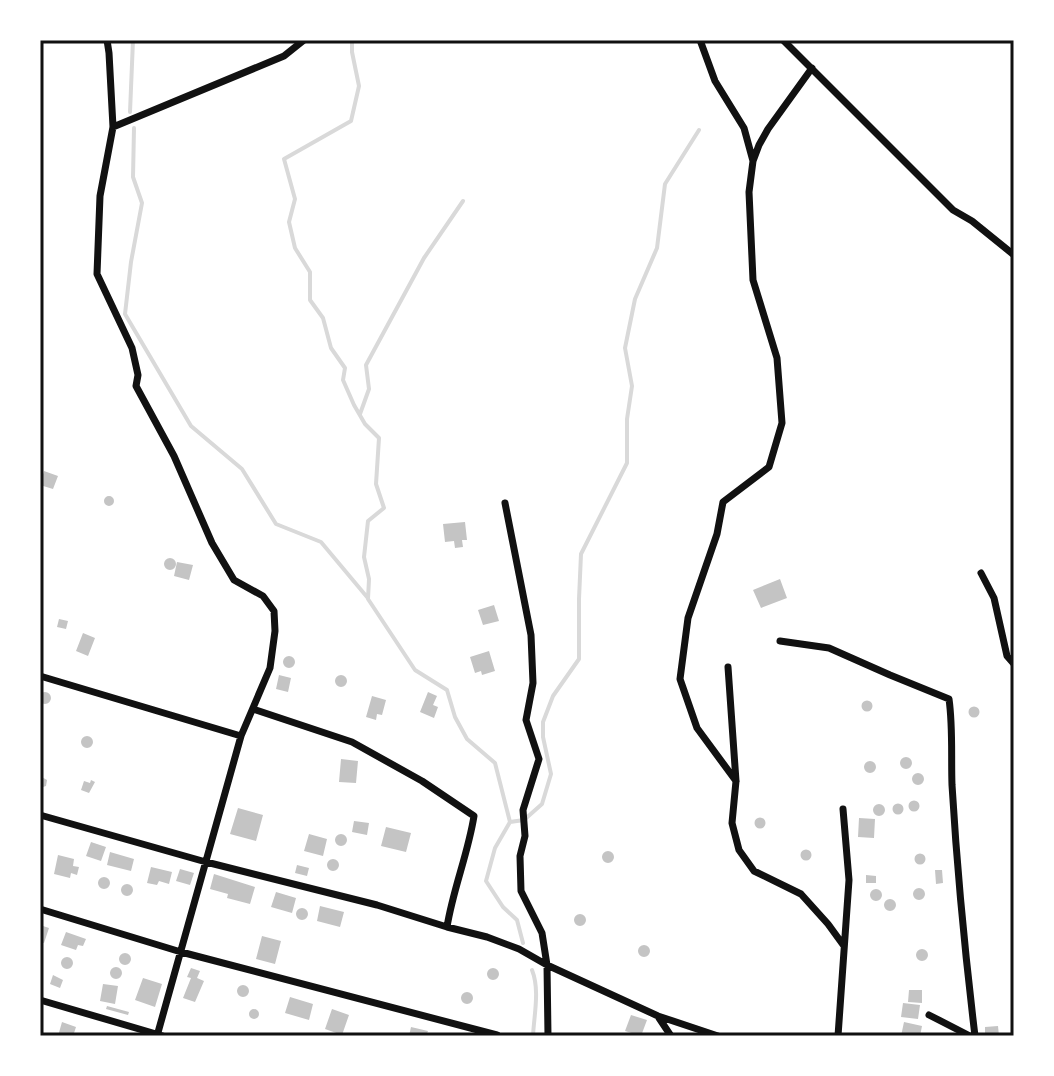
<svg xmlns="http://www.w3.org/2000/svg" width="1054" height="1076" viewBox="0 0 1054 1076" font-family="'PT Sans',sans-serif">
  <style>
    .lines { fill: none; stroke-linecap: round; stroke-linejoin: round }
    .stream { stroke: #d9d9d9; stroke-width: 4 }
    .building { fill: #c4c4c4 }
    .minor { stroke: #111; stroke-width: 7 }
    .neatline { fill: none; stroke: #111; stroke-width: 3 }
  </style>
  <rect width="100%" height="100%" fill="#fff"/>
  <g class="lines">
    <path class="stream" d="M352,40v12l7,34 -8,35 -67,38 11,40 -6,23 6,26 15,24v28l13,18 8,30 14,20 -2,12 11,25 11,19 14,14 -3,46 8,24 -16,13 -4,36 5,22 -1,20 47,71 32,20 8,27 12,22 28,24 15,59
      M130,112l3,-72
      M134,128l-1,49 9,26 -11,59 -6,52 66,112 51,43 34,55 45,18 46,55
      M360,414l9,-25 -3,-24 58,-107 39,-57
      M523,943l-6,-23 -14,-13 -17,-26 9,-33 15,-26 14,-2 18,-16 9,-30 -8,-37v-15l10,-26 26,-37v-60l2,-45 46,-91v-44l5,-33 -7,-38 10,-49 22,-51 8,-64 34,-54
      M532,970c8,20 2,45 1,66"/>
  </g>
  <path class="building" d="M44,471l14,5 -5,13 -13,-4z
    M104 501a5 5 0 1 1 10 0a5 5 0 1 1-10 0Z
    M465,522l2,18h-5l1,7 -8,1 -1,-7 -9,1 -2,-18z
    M164 564a6 6 0 1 1 12 0a6 6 0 1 1-12 0Z
    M177,562l16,3 -4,15 -15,-4z
    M780,579l7,19 -26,10 -8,-18z
    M494,605l5,16 -16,4 -5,-15z
    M59,619l9,2 -2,8 -9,-2z
    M83,633l12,5 -7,18 -12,-5z
    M489,651l6,20 -13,4 -1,-4 -6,2 -5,-16z
    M283 662a6 6 0 1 1 12 0a6 6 0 1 1-12 0Z
    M279,675l12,3 -3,14 -12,-3z
    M335 681a6 6 0 1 1 12 0a6 6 0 1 1-12 0Z
    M428,692l9,4 -4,9 5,2 -4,11 -14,-6z
    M39 698a6 6 0 1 1 12 0a6 6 0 1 1-12 0Z
    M372,696l14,4 -4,15 -5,-1 -1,6 -10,-3z
    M861.5 706a5.5 5.5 0 1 1 11 0a5.5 5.5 0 1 1-11 0Z
    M968.5 712a5.5 5.5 0 1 1 11 0a5.5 5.5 0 1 1-11 0Z
    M81 742a6 6 0 1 1 12 0a6 6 0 1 1-12 0Z
    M900 763a6 6 0 1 1 12 0a6 6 0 1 1-12 0Z
    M341,759l17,2 -2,22 -17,-1z
    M864 767a6 6 0 1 1 12 0a6 6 0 1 1-12 0Z
    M912 779a6 6 0 1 1 12 0a6 6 0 1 1-12 0Z
    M40,776l7,4 -1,6 -6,2z
    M91,780l4,2 -6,11 -8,-3 3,-9 6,2z
    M908.5 806a5.5 5.5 0 1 1 11 0a5.5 5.5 0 1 1-11 0Z
    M892.5 809a5.5 5.5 0 1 1 11 0a5.5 5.5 0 1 1-11 0Z
    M873 810a6 6 0 1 1 12 0a6 6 0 1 1-12 0Z
    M238,808l25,7 -7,26 -26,-7z
    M754.5 823a5.5 5.5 0 1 1 11 0a5.5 5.5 0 1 1-11 0Z
    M859,818l16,1 -1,19 -16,-1z
    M354,821l15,2 -2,12 -15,-3z
    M386,827l25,6 -5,19 -25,-6z
    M309,834l18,5 -4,17 -19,-5z
    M335 840a6 6 0 1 1 12 0a6 6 0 1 1-12 0Z
    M91,842l15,5 -5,14 -15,-5z
    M800.5 855a5.5 5.5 0 1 1 11 0a5.5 5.5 0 1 1-11 0Z
    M602 857a6 6 0 1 1 12 0a6 6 0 1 1-12 0Z
    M110,852l24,7 -3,12 -24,-6z
    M914.5 859a5.5 5.5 0 1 1 11 0a5.5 5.5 0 1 1-11 0Z
    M58,855l16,4 -1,7 6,1 -2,8 -6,-2 -1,5 -16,-4z
    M327 865a6 6 0 1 1 12 0a6 6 0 1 1-12 0Z
    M297,865l12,3 -2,8 -12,-3z
    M151,867l21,5 -3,12 -10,-3 -2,4 -10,-2z
    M180,869l14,4 -4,12 -14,-4z
    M935,870h7l1,13 -7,1z
    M214,874l41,13 -5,17 -23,-6 1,-4 -18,-5z
    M866,875l10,1v7h-10z
    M98 883a6 6 0 1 1 12 0a6 6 0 1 1-12 0Z
    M121 890a6 6 0 1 1 12 0a6 6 0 1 1-12 0Z
    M913 894a6 6 0 1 1 12 0a6 6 0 1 1-12 0Z
    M870 895a6 6 0 1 1 12 0a6 6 0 1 1-12 0Z
    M276,892l20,6 -4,15 -21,-6z
    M884 905a6 6 0 1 1 12 0a6 6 0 1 1-12 0Z
    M320,906l24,6 -4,15 -23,-6z
    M296 914a6 6 0 1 1 12 0a6 6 0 1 1-12 0Z
    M574 920a6 6 0 1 1 12 0a6 6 0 1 1-12 0Z
    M40,925l9,3 -5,15 -4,-1z
    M66,932l20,7 -3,7 -5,-1 -2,5 -15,-5z
    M262,936l19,5 -6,23 -19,-5z
    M638 951a6 6 0 1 1 12 0a6 6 0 1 1-12 0Z
    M916 955a6 6 0 1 1 12 0a6 6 0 1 1-12 0Z
    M119 959a6 6 0 1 1 12 0a6 6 0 1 1-12 0Z
    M61 963a6 6 0 1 1 12 0a6 6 0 1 1-12 0Z
    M110 973a6 6 0 1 1 12 0a6 6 0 1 1-12 0Z
    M191,968l9,3 -3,7 7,3 -9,21 -12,-4 8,-20 -4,-1z
    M487 974a6 6 0 1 1 12 0a6 6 0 1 1-12 0Z
    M53,975l10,5 -3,8 -10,-4z
    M143,978l19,6 -7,23 -20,-7z
    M103,984l15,2 -3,18 -15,-3z
    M237 991a6 6 0 1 1 12 0a6 6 0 1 1-12 0Z
    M909,990h13v13l-14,-1z
    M461 998a6 6 0 1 1 12 0a6 6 0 1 1-12 0Z
    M290,997l23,7 -4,16 -24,-7z
    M903,1003l17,2 -2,14 -17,-2z
    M107,1006l22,6 -1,3 -22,-6z
    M332,1009l17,6 -7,20 -17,-6z
    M249 1014a5 5 0 1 1 10 0a5 5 0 1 1-10 0Z
    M631,1015l16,5 -6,16 -16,-5z
    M62,1022l14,5 -3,9h-15z
    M904,1022l18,4 -2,10h-19z
    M998,1026l1,10h-14v-9z
    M411,1027l17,4 -2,5h-17z"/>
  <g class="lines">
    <path class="minor" d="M107,40l2,13 4,74 -13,69 -3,78 35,74 6,27 -2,11 38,70 38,87 22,37 29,16 11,15 1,20 -5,37 -29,68 -84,300
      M700,40l15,41 29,47 9,33
      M783,40l170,170 19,11 42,34
      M113,127l171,-71 20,-16
      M505,503l26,132 2,48 -7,37 13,39 -16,51 2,26 -5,20 1,35 21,42 5,32 1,71
      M981,573l13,25 13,58 7,8
      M780,641l49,7 61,27 59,24c4,28 2,57 3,86 5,84 13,168 23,251
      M728,667l8,114 -4,42 7,27 15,21 47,23 27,30 16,22
      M40,676l201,60
      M253,709l99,33 70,39 52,35c-6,38 -21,73 -27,111
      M736,781l-39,-53 -17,-49 8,-61 29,-84 6,-32 46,-35 13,-44 -5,-65 -24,-78 -4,-88 4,-31 6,-16 9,-16 44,-61
      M40,815l166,47 171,43 70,22 40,10 32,12 28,16 111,51 60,20
      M40,909l141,43 316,83
      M40,1000l123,36
      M929,1015l41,21
      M659,1018l12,18
      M838,1036l11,-156 -6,-71"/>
  </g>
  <rect width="1054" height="1076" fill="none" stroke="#ffffff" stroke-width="84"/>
  <rect x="42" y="42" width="970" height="992" class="neatline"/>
</svg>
